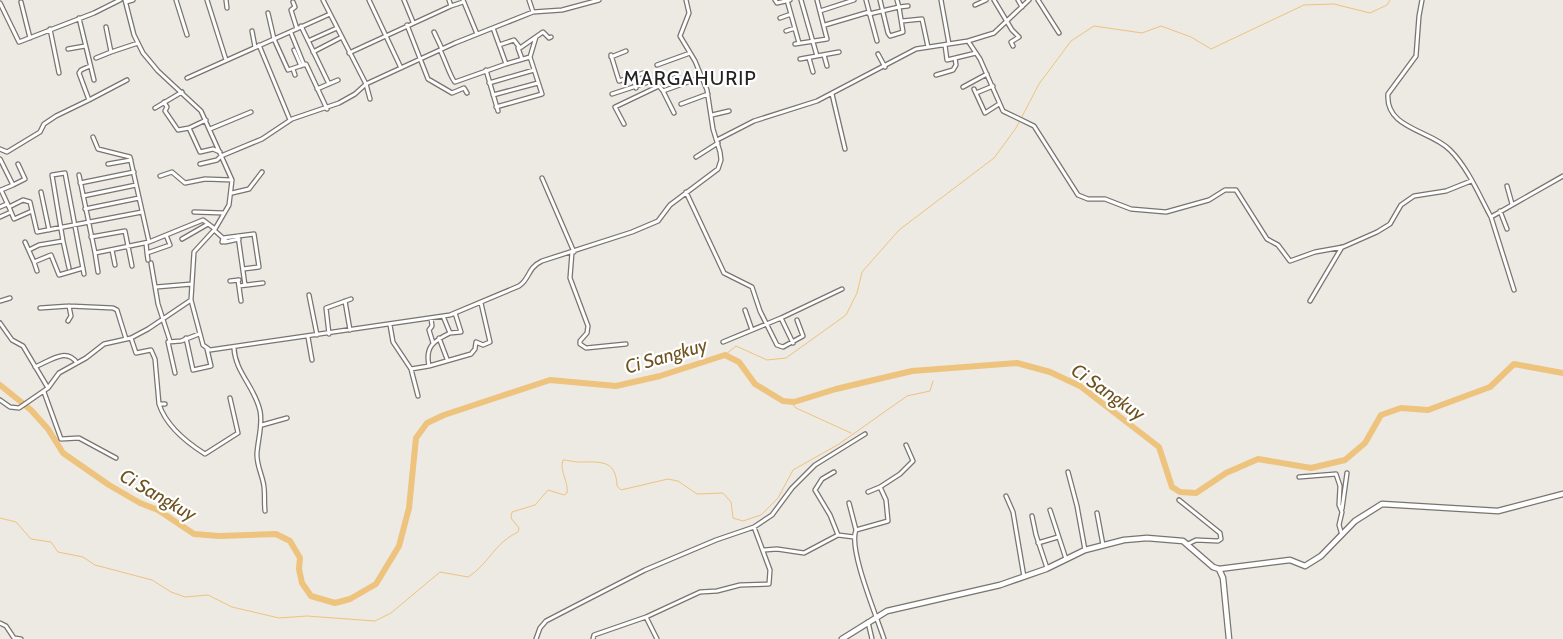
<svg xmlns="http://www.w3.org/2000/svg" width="1563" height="639" viewBox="0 0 1563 639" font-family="Cabin,sans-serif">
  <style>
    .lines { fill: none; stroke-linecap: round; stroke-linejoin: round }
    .stream { stroke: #eec37d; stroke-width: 1 }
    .river { stroke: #eec37d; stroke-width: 6 }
    .street-casing { stroke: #78746f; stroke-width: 5.5 }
    .secondary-casing { stroke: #78746f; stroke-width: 7 }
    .street { stroke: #fff; stroke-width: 3 }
    .secondary { stroke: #fff; stroke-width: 4.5 }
    .labels { text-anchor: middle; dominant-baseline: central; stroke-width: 4.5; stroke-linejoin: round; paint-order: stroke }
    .water-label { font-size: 19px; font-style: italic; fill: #6f521e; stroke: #fff }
    .quarter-label { font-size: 20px; letter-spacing: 1px; fill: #252321; stroke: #fff }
  </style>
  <rect width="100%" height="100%" fill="#ede9e3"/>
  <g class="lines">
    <path class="stream" d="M725,355l11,-9 31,14 19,-2 60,-43 11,-22 5,-21 37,-42 95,-72 22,-30 23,-44 32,-43 23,-15 48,7 19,-7 30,11 20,12 93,-44 30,-1 36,9 17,-8 3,-5
      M791,402l5,6 55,25
      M0,518l16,4 15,17 20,3 7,10 25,5 12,8 57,15 19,12 14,5 23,-2 24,12 47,11 28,-2 68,5 16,-8 49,-41 28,5c21,-13 26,-34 50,-45l1,-4 -8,-10 1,-6 23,-7 13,-15 16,5 3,-2c2,-11 -8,-22 -4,-33 5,0 10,2 16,2 21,0 37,-3 38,24l4,4 47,-11 10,2 19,13 26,-1 8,9 2,16 10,3 18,-6 17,-17 15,-28 46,-26 68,-48 23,-5 3,-10"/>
    <path class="river" d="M0,385l31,25 17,19 15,24 46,32 31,18 18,7 36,24 25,2 57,-2 14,7 10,17 -1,11 3,14 9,13 24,7 15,-4 26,-15 23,-38 10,-38 7,-70 11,-15 17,-8 106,-35 66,6 44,-10 65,-21 14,7 16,22 28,17 11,1 42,-13 76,-18 105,-8 33,9 30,14 79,61 13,40 8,5 16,1 30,-20 32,-14 53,9 34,-8 20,-17 16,-28 20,-7 27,2 62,-23 24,-23 49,9"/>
    <g class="street-casing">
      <path id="street" d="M125,0l9,35 9,18 15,18 43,40 31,69 -3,25 -14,24 -21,23 -3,48 12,45 7,5 240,-35 69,-29c11,-7 8,-18 23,-25l90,-29 26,-11 12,-16 48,-36 3,-9 -1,-8 -7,-23 -6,-39 -12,-29 -15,-25 9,-23 -3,-13
        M176,0l11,35
        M207,0l19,60
        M226,0l1,8
        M323,0l43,84 4,15
        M369,0l32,68
        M404,0l9,22
        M463,0l14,34
        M529,0l4,12
        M775,0l2,3 13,-3
        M787,0l12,43
        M801,0l16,56
        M866,0l11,41
        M880,0l8,33 2,3 13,-4 -4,-25 9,-1
        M941,0l8,44
        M994,0l18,30 7,7 -8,5 2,4
        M1018,0l4,7
        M1038,0l21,33
        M1422,0l-3,16 -3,40 -28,38c-3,35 43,36 62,56 18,18 29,45 41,67l72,-41
        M21,2l9,36
        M126,2l7,-2
        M293,2l2,5 -4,3 6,19
        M0,3l19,39 75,-29 26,-13
        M975,5l11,-5
        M451,6l12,-4
        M820,11l34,-11
        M268,13l6,26 14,31 18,-6 21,45
        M869,14l30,-7 -2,-7
        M79,18l15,62
        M780,18l11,-4
        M902,21l20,-2 6,28
        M407,25l21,54 24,14 12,-5 3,5
        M825,25l44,-13
        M301,26l28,58
        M106,27l5,25 27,-9
        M50,29l9,44
        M252,31l3,16
        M786,31l9,-3
        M434,32l8,17
        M291,33l13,32
        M308,41l29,-13
        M968,41l12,18 23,52 31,15 44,69 10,4h17l26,10 35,3 43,-12 16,-10h11l31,49 11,6 12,16 25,-9 28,-5 34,-15 13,-8 11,-19 13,-9 32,-5 25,-10
        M795,44l32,-5 -10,-39
        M259,45l31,75
        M499,45l15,-5 6,8 23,-16 6,6 2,-1
        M945,45l2,15 29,-7
        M518,48l4,11
        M68,49l17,-3
        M294,50l7,16
        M440,50c4,7 11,29 15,32l51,-18 -13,-36
        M313,52l29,-15
        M349,53l102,-47 -2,-6
        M878,54l7,13
        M611,55l8,26 13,-4 4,11
        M824,55l3,11
        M611,57l15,-6
        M96,58l15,-6
        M809,58l4,14
        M800,59l39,-7
        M506,64l24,-7 6,-20
        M657,65l33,-12
        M293,69l2,6
        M486,70l12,41
        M936,75l17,-5 3,-5 -1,-7
        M632,77l14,-5
        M187,78l143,-64
        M489,83l45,-13
        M963,87l24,-13
        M317,89l21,-9
        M974,89l11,24 14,-9
        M663,91l11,22
        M976,93l17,-7
        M612,94l64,-21 5,11
        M832,94l13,55
        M493,95l45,-12
        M89,100l38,-20
        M164,102l3,5 -2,4 13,19 11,-2 11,24 13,-3 7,3
        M681,104l27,-10
        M496,107l46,-13 -12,-37
        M155,108l27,-16
        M712,115l17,-4
        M624,124l-9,-17 44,-21 4,5 39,-14
        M189,128l17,-8
        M210,129l41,-17
        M93,137l5,12 32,8 19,85 54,-22 12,9
        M717,140l37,-19 63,-20 99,-52 52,-8 26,-8 35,-33
        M0,149l7,3 33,-20 4,-8 12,-8 33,-16 -10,-27 2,-3 9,-4
        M696,157l22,-14
        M0,159l13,26 -12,5
        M108,164l23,-4
        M200,164l17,-4 4,-4 41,-17 30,-20 47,-16 16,-9 11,-10 89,-41 78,-31 29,-2 37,-10
        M79,175l16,78
        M160,176l12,-4 13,11 20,-4 27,1
        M542,178l32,74
        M80,183l54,-11
        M13,185l12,-6 -7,-15
        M1507,186l5,18
        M1,190l8,17
        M41,192l8,38
        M686,192l38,81 28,14 8,24 17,34 6,2 20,-11 -6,-16
        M232,193l17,-4 13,-17
        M83,196l53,-11
        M0,207l7,-3
        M85,209l54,-11
        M32,211l-18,8 -5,-12 14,-7 7,2 7,30 105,-20
        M1500,211l7,18
        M194,212l30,1
        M0,217l11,-5
        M1491,217l23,73
        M214,230l9,8
        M238,236l7,49
        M91,237l34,-6 7,35
        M225,238l1,3 -4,1 1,-4 31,-4 5,33 -16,2
        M182,239l26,-15
        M63,241l6,27
        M25,242l9,20
        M225,242l14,-3
        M146,243l1,10
        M29,250l10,-5 24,-4 -11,-66 13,-2 19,101
        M112,250l3,15
        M572,252l-2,26 18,48 -1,7 -7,8v3l6,4 40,-4
        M148,260l-1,-7 23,-8 -4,-10
        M151,263l7,41 12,37
        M37,271l-3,-9 17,-7 8,20 24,-7
        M98,272l-3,-19 54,-11
        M238,280l3,21
        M230,281l9,-1
        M239,286l24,-3
        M156,287l36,-3
        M309,295l8,40
        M0,301l10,-3
        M345,301l5,29
        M1310,301l32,-54
        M40,308l29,-2
        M745,310l7,20
        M431,318l1,8 -3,4 4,13
        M781,318l61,-29
        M68,321l3,-5 -2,-10 44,2 4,2 9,29
        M0,323l12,17 11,6 25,42
        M390,325l3,17 18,27 7,27
        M450,333l11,-1 -6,-19
        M329,334l-3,-26 25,-9
        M308,337l4,23
        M131,338l5,15 15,-3 4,9 4,45h6
        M186,338l7,32 18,-4 -4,-17
        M439,338l8,21
        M723,342l58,-24 12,25
        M234,348c1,24 21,39 26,63 3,13 -2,28 -3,42 -1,12 6,23 7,34 1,8 0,16 1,24
        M429,366l42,-12 4,-5 1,-7 7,3 7,-3 -9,-39
        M35,367c15,-6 31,-20 42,-4
        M411,369l18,-3c-4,-19 4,-25 21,-33l-7,-17
        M175,373l-7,-31 13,-1 18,-7
        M44,392l17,47 18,-1 37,20
        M0,400l10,7 9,1 29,-20 11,-15 27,-15 18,-14 27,-6 17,-9 43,-29
        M159,404c7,22 27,38 46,50l33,-21 -8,-35
        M262,425l25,-7
        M834,472l-12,7 -7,11 15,25 8,20 16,2
        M1068,472l9,34 8,44
        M1299,477l37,-3 4,12 -1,19 3,7 -3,13 3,10
        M880,487l20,-13 13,-13 -7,-16
        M868,492l12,-5 6,13 2,21 -32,9c-8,19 21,87 28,109
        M1006,496l7,16 11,65
        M1179,500l41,33 1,6 -3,2 -22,-1 -8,4
        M849,503l7,27
        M1342,509l5,-36
        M1050,510l16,49
        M1097,513l6,32
        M1032,516l4,19 11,33
        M1038,543l20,-6
        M764,550l13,-1 27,4 34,-18
        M868,622l4,17
        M0,623l6,3 8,12 7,1
        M536,639l4,-11 6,-7 27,-14 72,-37 71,-30 38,-13 18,-12 20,-27 23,-23 50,-31
        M593,639l1,-4 52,-18
        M657,639l-11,-22 54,-25 17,-1 23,-6 29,-1 1,-14 -16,-43"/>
    </g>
    <g class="secondary-casing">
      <path id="secondary" d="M1219,569l4,9 6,61
        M842,639l45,-28 113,-26 46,-16 39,-19 39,-10 23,-2 36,3 30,26 6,2 71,-9 15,6 16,-10 34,-35 27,-17 116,7 65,-17"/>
    </g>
    <use href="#street" class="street"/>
    <use href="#secondary" class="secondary"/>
  </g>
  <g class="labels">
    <g class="water-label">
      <text transform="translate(666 356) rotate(-16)">Ci Sangkuy</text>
      <text transform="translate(1108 392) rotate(35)">Ci Sangkuy</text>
      <text transform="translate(158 495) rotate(30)">Ci Sangkuy</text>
    </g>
    <g class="quarter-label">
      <text x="690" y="78">MARGAHURIP</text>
    </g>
  </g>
</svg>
